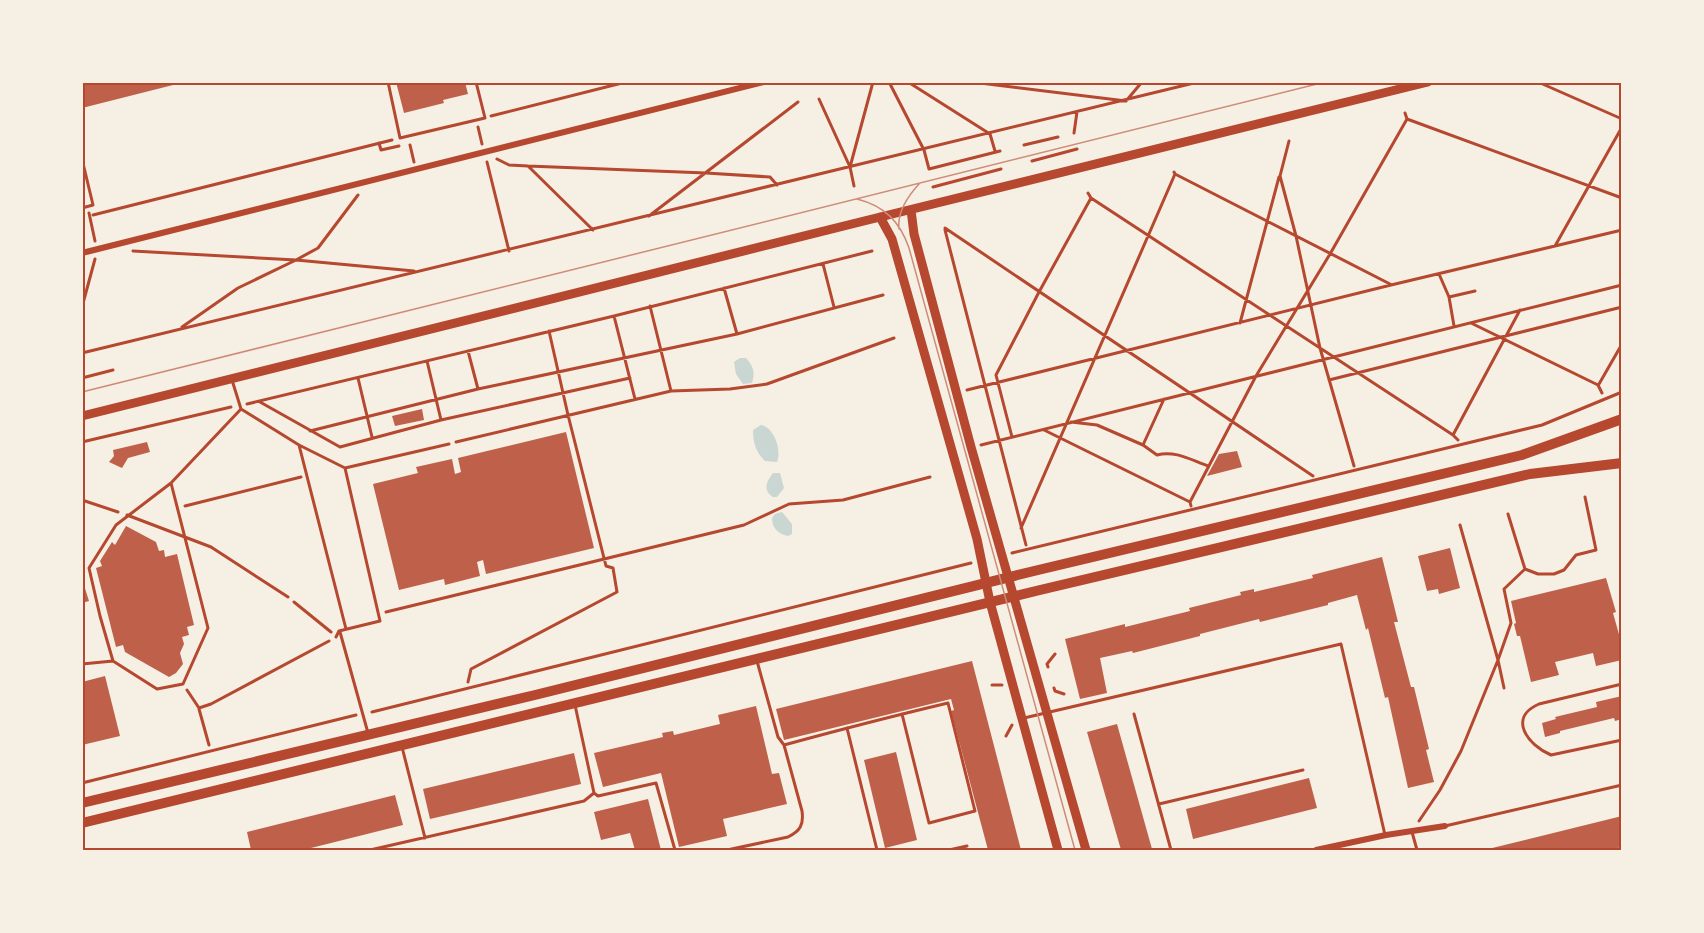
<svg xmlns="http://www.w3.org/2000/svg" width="1704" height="933" viewBox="0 0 1704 933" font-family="Lato,sans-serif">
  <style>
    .water { fill: #c9d6d2 }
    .building { fill: #bf614a }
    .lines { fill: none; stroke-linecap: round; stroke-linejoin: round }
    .path { stroke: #b5482f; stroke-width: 3 }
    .service { stroke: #b5482f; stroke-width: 3 }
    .minor { stroke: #b5482f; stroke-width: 6 }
    .secondary { stroke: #b5482f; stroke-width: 9 }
    .primary { stroke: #b5482f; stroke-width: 10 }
    .tram { stroke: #cf8b77; stroke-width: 1.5 }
    .neatline { fill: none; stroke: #b5482f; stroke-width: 2 }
  </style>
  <rect width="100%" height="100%" fill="#f6efe4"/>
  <path class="water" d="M740,358h6c8,9 9,14 6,25l-9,1 -7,-10 -2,-12z
    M761,425c13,2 21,25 16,37l-12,-1c-9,-9 -12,-18 -12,-31z
    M773,473h7l4,15 -7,9h-4c-11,-7 -6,-16 0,-24z
    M782,512l10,12v10l-4,2c-10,-2 -16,-8 -16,-18l3,-4z"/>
  <path class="building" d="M82,82h99v1l-99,25z
    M396,82h69l3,12 -25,6 1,3 -40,10z
    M422,409l2,11 -29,6 -3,-10z
    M566,432l28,116 -108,26 -3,-14 -6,2 3,14 -35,9 -1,-6 -45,11 -26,-106 45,-11 -2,-6 36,-8 3,15 6,-2 -3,-14z
    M147,442l3,10 -22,6 -6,10 -13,-6 5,-6 -1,-6z
    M1237,451l5,16 -35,9 12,-22z
    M126,526l30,16 3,9 5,-1 1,7 12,-3 17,71 -7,2 2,8 -7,2 2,7 -4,9 3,11 -7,9 -7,4 -44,-25 -2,-7 -7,2 -20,-79 6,-2 -2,-5 12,-19 3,3z
    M1450,548l10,40 -21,6 -1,-5 -11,2 -9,-35z
    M1382,557l16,65h-4l17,65h3l15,62 -3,1 8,32 -26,6 -20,-91 -3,1 -17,-70 -2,2 -9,-35 -29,8v2l-68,17 -1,-3 -59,15v2l-67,17 -1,-2 -32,7 7,35 -27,6 -15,-60 60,-15v3l65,-16 -1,-3 52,-13 -1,-3 14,-3v3l59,-14 -1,-3z
    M1606,578l10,34 -3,1 9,32v15l-26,6 -3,-13 -38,9 4,13 -28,7 -11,-46h-3l-3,-12 2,-1 -5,-22z
    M82,579l7,22 -7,2z
    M972,661l49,189h-33l-37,-139 3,-1 -3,-11 -167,41 -8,-31z
    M105,676l15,60 -38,9v-63z
    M1622,696v23l-7,2 -1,-3 -54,13v2l-15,4 -3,-14 14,-4 -1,-2 42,-10 -1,-5z
    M756,706l16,68 7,-1 8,31 -64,15 4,17 -48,11 -18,-74 -58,14 -9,-34 69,-16 -1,-4 11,-2 1,4 46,-11 -2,-9z
    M1117,724l35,125 -5,1h-26l-34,-118z
    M896,752l21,88 -32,8 -21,-88z
    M574,753l7,31 -151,35 -7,-30z
    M1309,778l8,30 -124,31 -7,-30z
    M395,795l8,30 -100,25h-52l-4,-18z
    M648,799l13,51h-26l-5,-17 -29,7 -7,-28z
    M1622,816v31l-13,3h-125z"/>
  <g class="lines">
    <path class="path" d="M889,82l35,68 5,19 71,-18
      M908,82l82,52 5,17
      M972,82l154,19 16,-19
      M1538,82l84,37
      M819,99l31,68 4,19
      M1405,113l2,6 215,79
      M491,116l135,-34
      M478,127l4,17
      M1074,133l3,-21
      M1289,141l-9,35 16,60 24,112 34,118
      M379,143l2,7 18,-4
      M410,145l4,17
      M1024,145l34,-8
      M497,159l12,6 19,1 65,64
      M1032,161l45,-12
      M487,162l22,89
      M528,166l178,7 64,4 7,8
      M850,167l23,-85
      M1175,174l215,110
      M933,187l68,-18
      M1088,193l3,5 362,237 5,5
      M89,213l6,28
      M93,215l299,-75
      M649,216l149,-114
      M945,228l368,248
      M945,230l81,315
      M1555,246l67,-119
      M133,251l163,9 22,-12 40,-53
      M823,264l11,43
      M1439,274l10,23 5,29
      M724,288l13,46
      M1449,297l26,-6
      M650,306l21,85
      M82,307l13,-48
      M614,316l21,83
      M1240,323l39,-146
      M1471,323l127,62 4,8
      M182,327l56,-39 58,-28 118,11
      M468,351l10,38
      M82,353l1116,-271
      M427,361l14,59
      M82,378l31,-8
      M358,378l14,59
      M1329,380l293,-73
      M1599,384l23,-40
      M967,390l424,-105 231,-55
      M260,402l80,45 101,-27 189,-42
      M247,404l367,-88 258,-65
      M1071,422l26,3 46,20 21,-46
      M1044,430l146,72 1,4
      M310,431l168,-42 259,-55 146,-39
      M1453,435l67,-125
      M1012,437l-16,-62 43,-83 52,-94
      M82,442l149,-35
      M456,442l215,-51 59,-2 37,-5 127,-46
      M981,445l641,-160
      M1143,445l14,10c18,-5 34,5 51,11
      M82,500l36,12
      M1190,502l66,-126 74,-122 77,-135
      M185,506l116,-29
      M1508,514l17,55 13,5h16l10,-4 12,-15 20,-5 -11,-53
      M1021,528l154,-354 -1,-2
      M1012,553l530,-128 80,-33
      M294,602l37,30
      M386,612l358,-87 45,-21 54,-4 87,-23
      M1048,667l-1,-3 8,-10
      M468,682l3,-13 146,-77 -4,-24 -7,-2 -38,-151 -19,-84
      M992,685h10
      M1054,688l1,3 9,3
      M1504,688l-6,-28 13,-37 -7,-34 21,-20
      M187,690l12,18 12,-4 118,-63
      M199,709l10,36
      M372,712l599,-149
      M1006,736l6,-11
      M82,783l274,-68
      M1419,821l21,-31 21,-39 37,-91 -38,-135"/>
    <path class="service" d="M388,82l12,56 85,-20 -9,-36
      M82,159l11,46 -11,3
      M241,409l58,36 46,23 35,153 -41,10 -3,6
      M299,445l47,184
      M345,468l104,-24
      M127,515l84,32 77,50
      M340,632l28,101
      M113,661l-13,-45 -11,-48 27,-43 55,-42
      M82,664l31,-3 44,28 26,-5 25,-56 -37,-145 70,-74 -9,-29
      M1622,684l-83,20c-32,14 -11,41 12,51l71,-15
      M575,705l19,88 4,3 58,-13 19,67
      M1134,714l37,136
      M1024,718l317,-74 44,191
      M847,728l30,122
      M784,745c55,-15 109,-29 164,-42l27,108 -46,12 -27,-109
      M402,747l23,91
      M1159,804l144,-34
      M1445,826l177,-41
      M1412,832l5,18
      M370,850l214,-49 10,-8
      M727,850l61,-13c12,-6 16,-12 14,-26l-18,-66 -6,-8 -21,-76
      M949,850l18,-4"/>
    <path class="minor" d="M82,253l682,-171
      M1316,850l70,-15 59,-9"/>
    <path class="secondary" d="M911,210l3,24 57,213 115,403
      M880,217l12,22 85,300 13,63 68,248
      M82,416l782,-195 564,-139"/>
    <path class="primary" d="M82,803l453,-108 499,-124 488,-116 100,-36
      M82,823l958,-233 490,-116 92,-11"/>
    <path class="tram" d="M857,199c28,7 43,23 52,49l166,602
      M899,229c-2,-17 9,-33 20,-45
      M82,392l1243,-310"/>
  </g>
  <rect width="1704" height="933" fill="none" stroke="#f6efe4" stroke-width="168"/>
  <rect x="84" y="84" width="1536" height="765" class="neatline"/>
</svg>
